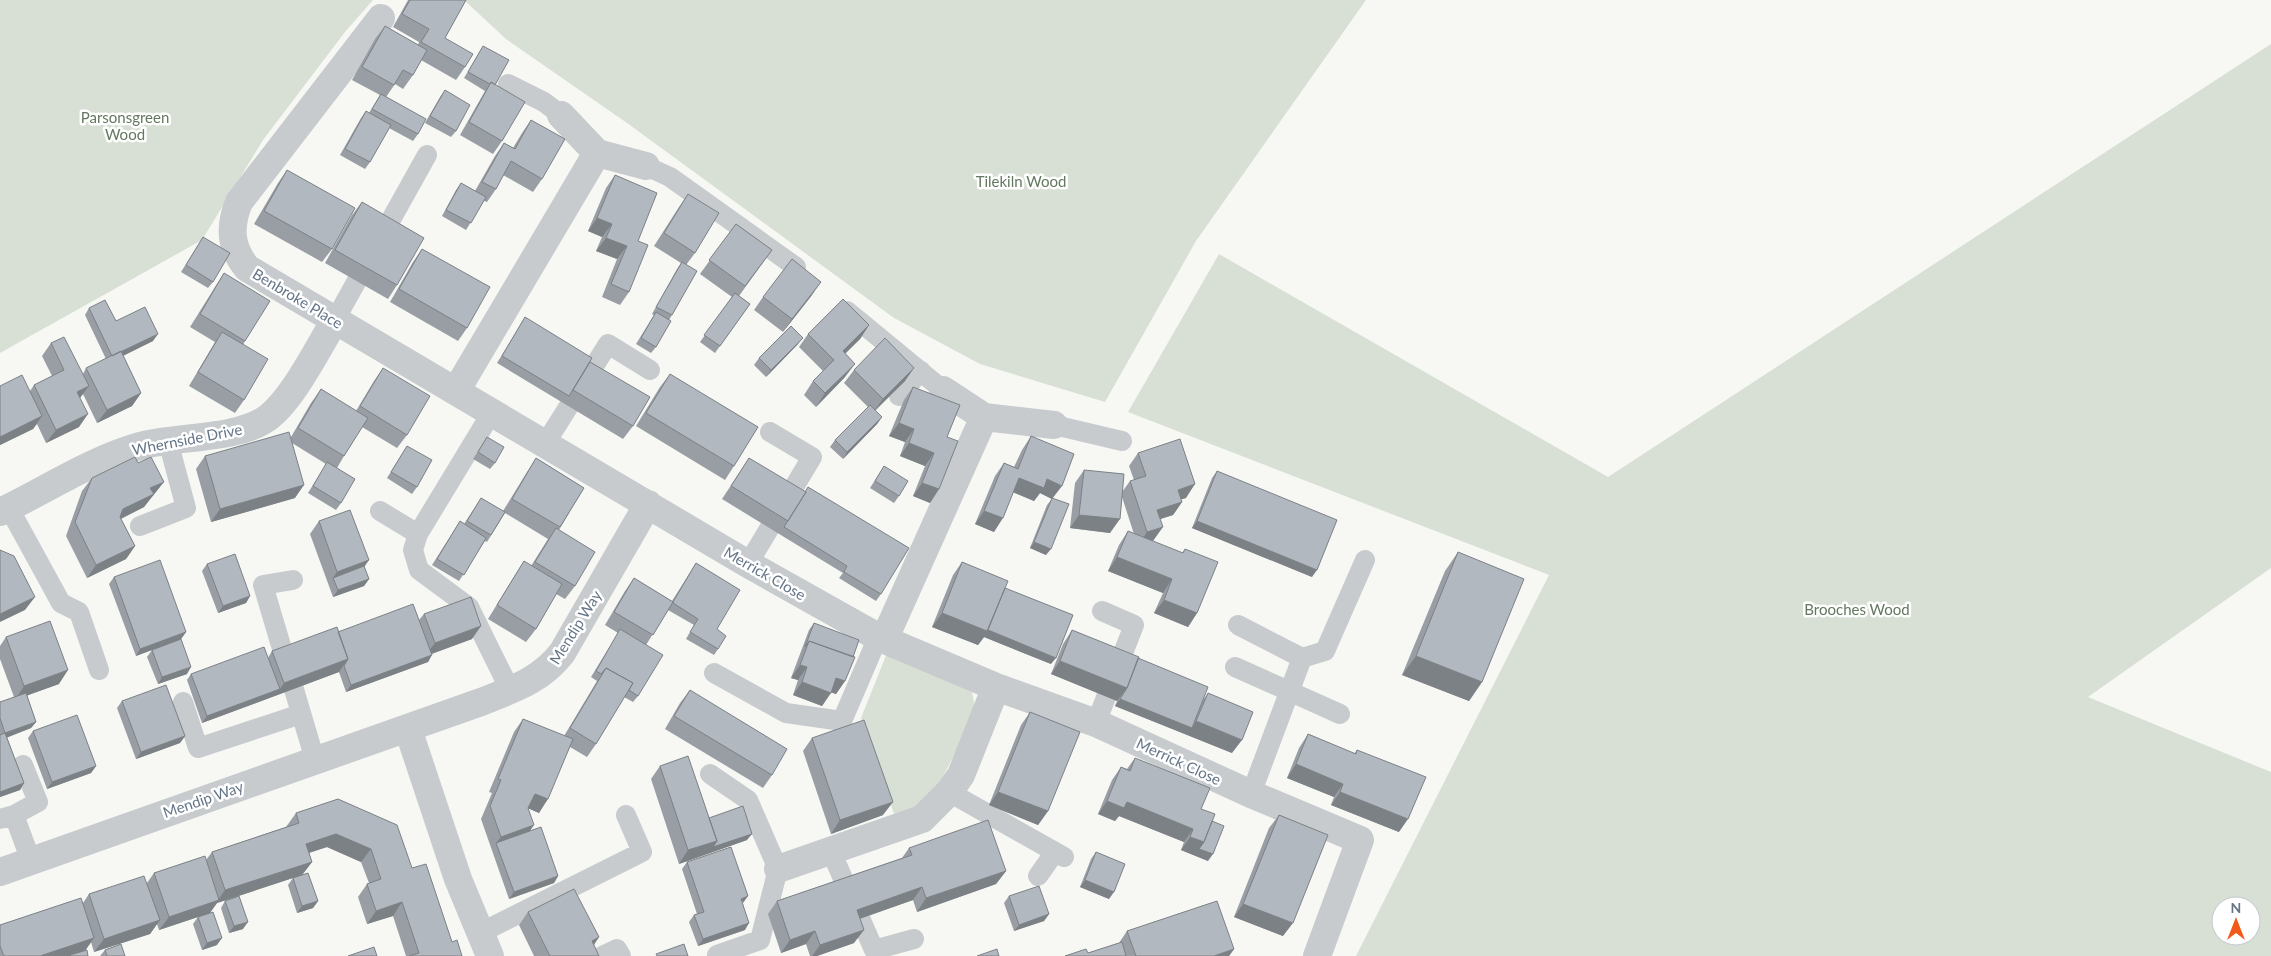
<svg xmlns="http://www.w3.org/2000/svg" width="2271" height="956" viewBox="0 0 2271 956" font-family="Lato,sans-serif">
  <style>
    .green { fill: #d8e0d5; fill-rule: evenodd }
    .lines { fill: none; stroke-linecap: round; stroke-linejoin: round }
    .service { stroke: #c7cbce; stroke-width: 20 }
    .minor { stroke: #c7cbce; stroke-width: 28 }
    .wall { fill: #989ea4 }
    .shaded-wall { fill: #7c8186 }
    .building { fill: #b1b8bf; stroke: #7c8186 }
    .labels { text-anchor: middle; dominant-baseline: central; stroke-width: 5; stroke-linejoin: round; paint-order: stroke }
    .park-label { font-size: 15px; fill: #63795f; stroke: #fff }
    .street-label { font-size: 15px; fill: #647588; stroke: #fff }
  </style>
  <rect width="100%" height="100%" fill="#f7f8f4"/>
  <path class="green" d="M0,0h373l-28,32 -82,108 -61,100 -202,113z
    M464,0h902l-170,241 -91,161 -125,-38 -86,-46 -267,-195 -121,-84z
    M2271,44v524l-183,129 183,75v184h-915l193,-381 -421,-163 91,-158 389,223zM2221,906h30v30h-30z
    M887,653l33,11 52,28 4,20 -47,92 -35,10 -33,-96z"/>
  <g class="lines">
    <path class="service" d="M508,84l36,18 17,13
      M646,166l24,11 126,90
      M847,311l96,79
      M335,320l92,-165
      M899,396l22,-25
      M492,412l-74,122 -5,16 6,20 50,37 41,83
      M1054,425l68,16
      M545,444l63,-100 42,26
      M9,508l52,95 18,9 20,58
      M380,511l38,23
      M140,526l46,-18 -18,-67
      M748,564l64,-107 -42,-25
      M293,580l-30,5 52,175
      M1238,625l64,33 23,-7 40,-91
      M1235,667l105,47
      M714,673l72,40 56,8 36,-84
      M183,702l15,46 103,-34
      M1096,723l38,-98 -32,-14
      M710,774l38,26 30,69 -18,71 -43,15
      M949,792l115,65
      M1251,794l51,-136
      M14,815l24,-13 -15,-37
      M0,819l14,-4 17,46
      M831,851l43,99 40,-11
      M1038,876l17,-24
      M480,933l162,-81 -16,-37
      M602,956l15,-7 4,7"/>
    <path class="minor" d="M381,18l-142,184c-10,25 -9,45 8,66l501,296 130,73 118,50 100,36 155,71 109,46 -43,116
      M561,115l36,38
      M456,391l141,-238 49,13
      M984,417l70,8
      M0,512c46,-22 91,-52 140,-66 37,-10 95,-6 126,-27 26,-18 52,-71 69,-99
      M884,640l100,-223 -41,-27
      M408,729l50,150 32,77
      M778,869l144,-50 27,-27 12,-17 35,-88
      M0,872l481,-170c32,-13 59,-21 81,-49l86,-149"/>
  </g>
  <path class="wall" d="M408,0h58l-21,38 20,29 -9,13 -35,-20 -8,15 -10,14 -8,-5 -9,13 32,37 -5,7 -24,-13 -19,34 -5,7 -25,-14 21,-37 5,-7 3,2 11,-18 -28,-15 23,-41 10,-13 33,19 1,-3 -26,-15z
    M483,46l12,39 7,56 -9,13 -33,-19 25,-44 -21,-13z
    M445,90l11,41 -5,6 -26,-14 15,-26z
    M531,120l11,59 -9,13 -30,-17 -7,14 -9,13 -3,-1 -18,29 -24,-14 14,-26 5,-7 14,8 20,-35 9,-13 9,5 9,-15z
    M287,170l45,79 -10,13 -68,-38 24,-41z
    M615,175l23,66 -9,51 -9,13 -18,-8 15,-38 -21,-8 6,-14 -14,-6 18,-43z
    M688,194l7,59 -9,12 -14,50 -3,5 -13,27 -5,6 -15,-9 18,-29 -2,-1 25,-45 4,-6 -27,-17 25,-39z
    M362,202l35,83 -9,14 -63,-36 27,-48z
    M736,224l36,26 -33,46 11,8 -35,49 -15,-11 32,-45 -32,-23z
    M203,237l10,45 -5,6 -27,-16z
    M422,249l45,79 -9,13 -68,-39 23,-40z
    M224,273l21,68 -2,4 1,55 -9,13 -46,-27 26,-44 -25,-15 25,-40z
    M812,295l-29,37 -29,-22 9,-13z
    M89,308l64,33 -30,15 18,37 -9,13 -35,17 -14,-29 -3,4 -1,29 -33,16 -9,-19 -4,5 -33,16v-59l30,5 4,-6 18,-9 -10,-20 9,-13 32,31 3,-6 20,-9 -21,-44z
    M525,317l61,50 47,59 -10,13 -126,-76z
    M869,325l-9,14 -15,15v23l-29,30 -12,-12 9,-14 10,-10 -24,-24 9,-13z
    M798,344l-32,33 -12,-12 5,-7z
    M383,368l24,67 -10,13 -35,-21 -18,29 -7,12 4,35 -5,7 -28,-17 18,-29 -34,-21 3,55 -84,24 -15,-53 9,-13 86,-19 20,-34 10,-14 35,22 18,-30z
    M854,370l51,11 -30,30 7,6 -5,7 -34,35 -13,-12 5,-7 33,-33 -24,-24z
    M670,374l64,92 -9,14 -89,-54 24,-39z
    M913,387l34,50 -8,52 -9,14 -17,-7 12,-30 -25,-10 5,-14 -16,-6 15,-36z
    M1031,436l22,62 -7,57 -16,-7 17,-43 5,-6 -12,-6 -6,8 -21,-9 -19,40 -19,-8 20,-48 9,-13 10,4 8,-17z
    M487,437l8,26 -5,6 -17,-10z
    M407,446l10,41 -5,7 -25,-16z
    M1138,453l48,45 -5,1 1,3 -9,13 -13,4 -7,22h-1l30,12 3,-4 12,64 -9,14 -34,-14 9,-20 -55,-22 11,-26 9,-14 6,3 -12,-37 -12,36 -40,-5 5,-45 9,-13 38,22 8,-11 4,-1 -5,-14z
    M536,458l48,30 -25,42 16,56 -10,13 -9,-5 -20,35 -10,13 -38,-23 27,-44 9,-14 7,5 17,-27 -43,-26 -18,29 -2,-1 -26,40 -27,-16 28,-44 4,3 17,-26 22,13 24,-39z
    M749,458l132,136 -5,7 -37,-23 4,-5 -121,-74z
    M884,466l15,30 -5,7 -24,-15z
    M1217,471l95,106 -120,-49 20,-50z
    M92,478l62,17 -2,1 -8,11 -23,12 14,27 -9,13 -39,19 -21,-42 16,-45z
    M319,521l50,39 -5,6 5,13 -5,7 -31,11 -23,-63z
    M1458,552l24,130 -13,19 -67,-26 43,-104z
    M962,562l43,26 46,76 -67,-27 -6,8 -46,-18 21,-52z
    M696,563l21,66 1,20 -4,6 -28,-16 8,-14 -26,-15 -22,35 -8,51 -5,6 -9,-5 -28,47 -9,13 -17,-10 -31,66 -11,-5 2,23 28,45 -4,7 -45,16 -28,-80 11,-26 -3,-1 25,-60 9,-13 41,17 33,-55 -6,-4 27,-44 -13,-8 20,-34 9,-13 38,23z
    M207,564l43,32 -4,7 -28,10 -16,-42z
    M114,577l72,55 -5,7 6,35 -29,10 -11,-27 5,-7 -16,6 -27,-72z
    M424,614l48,25 -40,15 -4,8 -82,30 -7,-20 -137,51 -15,-43 4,-6 77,-16 4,-7 66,-19 81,-12z
    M814,623l39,34 -8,24 -9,13 -5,-2 -9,14 -29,-11 5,-15 -7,-2 18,-48z
    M1072,630l66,28 65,42 5,-7 24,60 -117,-47 2,-5 -66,-27 12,-30z
    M6,637l53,47 -32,11 9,27 -5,6 -24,9 17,46 -4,7 -20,7v-95l14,-5 -14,-38v-13z
    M690,690l82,85 -9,13 -98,-59 15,-26z
    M122,701l63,35 -5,7 -44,16 -19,-51z
    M1030,712l18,99 -10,14 -49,-20 32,-80z
    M33,731l63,35 -5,7 -44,16 -19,-51z
    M1308,734l46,20 3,-4 42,82 -68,-27 3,-8 -47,-19 12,-30z
    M812,738l71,77 -52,19 -28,-83z
    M1135,758l66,51 11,12 -4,40 -27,-11 3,-8 -65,-26 -4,5 -17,-7 14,-34 9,-13 6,2z
    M660,766l49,52 38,22 -68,24 -28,-85z
    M296,813l116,55 40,74 10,14h-56l-13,-40 -26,8 -9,-27 9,-13 2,-1 -8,-21 -34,-15 -18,6 3,9 -10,13 -85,28 -7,9 7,33 -15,5 -9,-26 5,-7 -39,13 -2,-6 -7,10 -56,18 -3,-10 -6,8 3,6h-88v-31l83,-22 6,-9 58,-11 7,-10 52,-13 6,-8 74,-25z
    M1279,815l4,121 -49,-19 35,-89z
    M909,848l97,23 -10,13 -79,28 -4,-12 -53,19 -6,24 -37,13h-7l-4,-12 -25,9 -13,-39 9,-13 125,-43z
    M1096,852l13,47 -29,-12 11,-28z
    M687,862l56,41 2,27 -47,16 -9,-24 5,-7 3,-1 -15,-45z
    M293,878l25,23 -5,7 -16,5 -9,-28z
    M1009,896l40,18 -5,7 -30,10 -10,-28z
    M225,901l18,28 -14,4 -8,-25z
    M528,912l71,25 -5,8 5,11h-65l-15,-31z
    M1127,931l107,18 -5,7h-164l23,-3 31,-10z
    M105,950l20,6h-25z"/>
  <path class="shaded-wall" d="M597,218l15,6 -10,13 -14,-6z
    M606,238l21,8 -10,13 -21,-8z
    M821,282l-9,13 -29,37 9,-13z
    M869,325l-9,14 -27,26 10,-14z
    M158,334l-5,7 -45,22 5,-7z
    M803,338l-5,6 -32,33 5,-7z
    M855,364l-10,13 -29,30 9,-14z
    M914,368l-9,13 -32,31 10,-13z
    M89,386l-10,13 -2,-7z
    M141,393l-9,13 -35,17 10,-13z
    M88,414l-9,13 -33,16 10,-13z
    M42,416l-9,13 -33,16v-8z
    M882,417l-5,7 -34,35 4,-7z
    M899,423l15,6 -9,13 -16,-6z
    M909,443l25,10 -9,13 -25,-10z
    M1019,478l28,1 15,7 -10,13 -12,-6 -6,8 -24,-10z
    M164,482l-20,25 -30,15 9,-13 27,-21z
    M922,483l17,6 -9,14 -17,-7z
    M1195,484l-9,14 -17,5 9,-13z
    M304,485l-9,13 -84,24 9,-13z
    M1182,502l-9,13 -25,8 9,-13z
    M984,511l19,7 -9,14 -19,-8z
    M1079,515l41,4 -10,14 -40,-5z
    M1197,521l120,49 -5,7 -120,-49z
    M1163,527l-10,14 -15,5 9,-14z
    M1034,542l17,7 -5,6 -16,-7z
    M135,546l-9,13 -39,19 9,-13z
    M1117,557l55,22 -9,14 -55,-22z
    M369,560l-9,13 -27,5 4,-6z
    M369,579l-5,7 -31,11 5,-7z
    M250,596l-4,7 -28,10 5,-7z
    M35,597l-10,13 -25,12v-8z
    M1164,600l33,13 -9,14 -34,-14z
    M942,613l44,16 70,29 -5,6 -67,-27 -6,8 -46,-18z
    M481,626l-9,13 -47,17 10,-13z
    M186,632l-5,7 -45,17 4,-7z
    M432,655l-4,7 -82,30 5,-7z
    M1416,656l66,26 -13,19 -67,-26z
    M348,659l-9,13 -137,51 5,-7 73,-27 4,-6z
    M1060,661l67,27 -10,13 -66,-27z
    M800,665l7,2 -9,13 -7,-2z
    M191,667l-4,7 -29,10 4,-7z
    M68,670l-9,14 -44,16 9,-14z
    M836,678l9,3 -9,13 -9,-3z
    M802,682l29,11 -9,13 -29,-11z
    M1120,699l72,29 4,-7 46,19 -10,13 -117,-47z
    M36,722l-5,6 -30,12 4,-7z
    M185,736l-5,7 -44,16 5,-7z
    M1296,764l47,20 -9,13 -47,-19z
    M96,766l-5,7 -44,16 5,-7z
    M24,783l-4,7 -20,7v-5z
    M998,792l50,19 -10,14 -49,-20z
    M1340,792l68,27 -9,13 -68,-27z
    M535,794l13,5 -9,14 -14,-6z
    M1107,801l20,1 66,27 -9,13 -65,-26 -4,5 -17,-7z
    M893,802l-10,13 -52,19 9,-14z
    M534,825l-9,13 -29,5 5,-6z
    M336,834l35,15 -10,13 -34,-15 -31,10 10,-13z
    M752,834l-5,6 -68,24 9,-14 29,-9z
    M1190,837l14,5 9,12 -5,7 -27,-11z
    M312,862l-10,13 -85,28 -7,10 -51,17 10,-13 49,-17 7,-10z
    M1006,871l-10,13 -79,28 9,-14z
    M558,876l-4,7 -45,16 5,-7z
    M1085,880l29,12 -5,7 -29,-12z
    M922,887l-9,13 -66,23 10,-13z
    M748,896l-5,7 -2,-4z
    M318,901l-5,7 -16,5 5,-7z
    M402,902l-9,14 -26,8 9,-13z
    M1243,904l50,19 -10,13 -49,-19z
    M1049,914l-5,7 -30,10 5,-6z
    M160,920l-10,14 -56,18 10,-13z
    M248,922l-5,7 -14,4 5,-7z
    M749,923l-4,7 -47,16 5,-7z
    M864,930l-10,13 -37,13h-5l8,-11z
    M815,931l-9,13 -25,9 9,-13z
    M599,937l-10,14 3,-10z
    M94,938l-9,13 -15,4v1h-30z
    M222,938l-5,7 -15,5 5,-7z
    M1234,949l-5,7h-15z"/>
  <path class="building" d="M410,0h56l-21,38 28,16 -8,13 -44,-25 8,-13 -27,-15z
    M385,26l42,24 -14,25 -10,-5 -9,15 -32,-18z
    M483,46l26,14 -14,25 -4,-3 -1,2 -22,-12z
    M491,82l34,20 -23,39 -33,-19z
    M445,90l25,15 -14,26 -26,-15z
    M381,94l45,25 -8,15 -46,-25z
    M366,111l25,14 -21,37 -25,-13z
    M531,120l34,19 -23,40 -31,-18 -15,28 -14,-7 22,-39 11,6z
    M287,170l68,38 -23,41 -68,-38z
    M615,175l42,18 -19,48 10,4 -19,47 -18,-8 16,-38 -21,-8 6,-14 -15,-6z
    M461,183l25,14 -15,26 -25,-13z
    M688,194l31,19 -24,40 -31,-20z
    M362,202l62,36 -27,47 -62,-35z
    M736,224l36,26 -27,36 -36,-26z
    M203,237l27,16 -17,29 -27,-17z
    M422,249l68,38 -23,41 -68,-39z
    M792,259l29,23 -29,37 -29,-22z
    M682,262l15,9 -25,44 -16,-8z
    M224,273l46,28 -25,40 -45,-27z
    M735,293l15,11 -30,42 -16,-11z
    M843,299l26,26 -26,26 12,13 -30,29 -12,-12 21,-21 -26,-26z
    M105,300l11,21 29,-14 13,27 -46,22 -23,-48z
    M656,312l15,9 -15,26 -15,-9z
    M525,317l67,41 -23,38 -67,-40z
    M791,326l12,12 -32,32 -12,-12z
    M222,332l46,27 -24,41 -46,-28z
    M64,337l25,49 -12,6 11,22 -32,16 -22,-45 30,-15 -13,-27z
    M885,338l29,30 -31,31 -29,-29z
    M121,351l20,42 -34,17 -21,-42z
    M590,362l60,35 -17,29 -60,-36z
    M383,368l47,28 -23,39 -47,-29z
    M670,374l88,53 -24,39 -88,-53z
    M22,375l20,41 -42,21v-51z
    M913,387l47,18 -13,32 11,4 -19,48 -17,-6 12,-30 -25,-10 5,-14 -15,-6z
    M321,389l47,29 -24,38 -46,-28z
    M870,405l12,12 -35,35 -12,-12z
    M289,432l15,53 -84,24 -15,-53z
    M1031,436l43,18 -12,32 -15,-7 -3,9 -25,-10 -16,40 -19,-7 20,-48 14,6z
    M487,437l17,10 -9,16 -17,-11z
    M1180,439l15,45 -17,6 4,12 -25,8 6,17 -16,5 -17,-51 16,-5 -8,-23z
    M407,446l25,14 -15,27 -26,-15z
    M135,457l3,6 13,-6 13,25 -14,6 4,6 -31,15 -3,8 15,29 -39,19 -21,-43 17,-44z
    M536,458l48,30 -24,39 -48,-28z
    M749,458l57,34 -18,29 -57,-35z
    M327,462l28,17 -14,24 -28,-17z
    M884,466l24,15 -9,15 -24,-15z
    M1084,470l40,4 -4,45 -41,-4z
    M1217,471l120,49 -20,50 -120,-49z
    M808,487l101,61 -28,46 -37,-22 3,-6 -63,-39 22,-35h-1z
    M481,498l24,14 -14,23 -24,-14z
    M1052,498l17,6 -18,45 -17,-7z
    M350,510l19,50 -32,12 -18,-51z
    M460,521l26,17 -22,37 -27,-16z
    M556,528l39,24 -20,34 -40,-24z
    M1128,531l55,22 2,-4 33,13 -21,51 -33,-13 8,-21 -55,-22z
    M0,550l14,6 21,41 -35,17z
    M1458,552l66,27 -42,103 -66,-26z
    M235,554l15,42 -27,10 -16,-42z
    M160,560l26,72 -46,17 -26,-72z
    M524,561l38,23 -26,45 -39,-24z
    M962,562l46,19 -21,50 -45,-18z
    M696,563l44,27 -23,39 9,7 -8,13 -28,-17 8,-13 -25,-16v-1z
    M364,566l5,13 -31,11 -5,-12z
    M634,578l39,24 -20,33 -39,-23z
    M1005,588l68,27 -17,43 -68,-28z
    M471,597l10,29 -46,17 -11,-29z
    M413,604l19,51 -81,30 -7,-19 4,-7 -10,-27z
    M50,621l18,49 -44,16 -18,-49z
    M814,623l45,17 -6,17 -44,-16 -4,6z
    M337,627l11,32 -64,24 -12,-32z
    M620,629l43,26 -25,41 -9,-6 4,-7 -27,-15 -5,6 -5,-3z
    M1072,630l67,27 -12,31 -67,-27z
    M181,639l10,28 -29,10 -10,-27z
    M809,641l46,16 -10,24 -9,-3 -5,15 -29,-11 5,-15 -7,-2z
    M264,647l16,42 -73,27 -16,-42z
    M1138,658l70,29 -16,41 -72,-29 7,-11z
    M606,668l27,15 -37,61 -26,-16z
    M166,685l19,51 -44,16 -19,-51z
    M690,690l97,59 -15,26 -98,-59z
    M26,693l10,29 -31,11 -5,-15v-16z
    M1208,693l45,19 -11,28 -46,-19z
    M1030,712l50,20 -32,79 -50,-19z
    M77,715l19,51 -44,16 -19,-51z
    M523,719l50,20 -25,60 -13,-5 -7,14 6,17 -33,12 -11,-31 11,-26 -3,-1z
    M864,720l29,82 -53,18 -28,-82z
    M5,733l19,50 -24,9v-57z
    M1308,734l48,20 1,-4 69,27 -18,42 -68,-27 3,-8 -47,-20z
    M688,756l29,85 -29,9 -28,-84z
    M1135,758l75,30 -9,21 14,5 -11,28 -14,-5 3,-8 -66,-27 -3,6 -17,-7 14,-34 9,4z
    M338,799l59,26 15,43 14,-4 26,78 5,-2 5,16h-53l10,-3 -17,-51 -26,9 -9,-27 14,-5 -10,-30 -35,-15 -30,10 6,18 -87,28 -13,-38 87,-29 -3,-10z
    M743,806l9,28 -39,13 4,-6 -8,-23z
    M1279,815l49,20 -35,88 -50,-19z
    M988,820l18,51 -80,27 -4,-11 -65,23 7,20 -44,15 -5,-14 -25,9 -13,-39 135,-46 -3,-7z
    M1212,821l12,5 -11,28 -14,-5 5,-7z
    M541,827l17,49 -44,16 -18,-49z
    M731,847l17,49 -7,3 8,24 -46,16 -9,-24 10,-3 -17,-50z
    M1096,852l29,12 -11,28 -29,-12z
    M205,856l14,44 -50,17 -15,-44z
    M308,873l10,28 -16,5 -9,-28z
    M144,876l16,44 -56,19 -15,-45z
    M1039,886l10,28 -30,11 -10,-29z
    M574,889l25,48 -7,4 7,15h-49l-22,-44z
    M239,896l9,26 -14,4 -9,-25z
    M81,898l13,40 -54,18h-36l-4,-10v-21z
    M1217,901l17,48 -20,7h-78l-9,-25z
    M213,912l9,26 -15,5 -9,-26z
    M1122,942l4,14h-61l21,-7 2,4z
    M121,944l4,12h-18l-2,-6z
    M684,944l4,12h-31l-1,-2z
    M374,947l3,9h-29z
    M997,949l2,7h-22z
    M87,950l1,6h-17l-1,-1z"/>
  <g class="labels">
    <g class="park-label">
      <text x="125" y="117">Parsonsgreen<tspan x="125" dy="17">Wood</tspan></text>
      <text x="1021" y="181">Tilekiln Wood</text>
      <text x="1857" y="609">Brooches Wood</text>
    </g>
    <g class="street-label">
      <text transform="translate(298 298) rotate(31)">Benbroke Place</text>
      <text transform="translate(187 439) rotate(-11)">Whernside Drive</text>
      <text transform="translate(765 573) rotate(30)">Merrick Close</text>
      <text transform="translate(575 627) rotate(-58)">Mendip Way</text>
      <text transform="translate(1179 761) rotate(25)">Merrick Close</text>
      <text transform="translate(203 799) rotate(-19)">Mendip Way</text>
    </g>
  </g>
  <g transform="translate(2236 921)"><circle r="24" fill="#ffffff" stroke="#c1c8cf"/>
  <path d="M0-4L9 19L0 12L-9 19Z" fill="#f35a19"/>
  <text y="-8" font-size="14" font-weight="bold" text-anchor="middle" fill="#647588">N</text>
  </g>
</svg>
